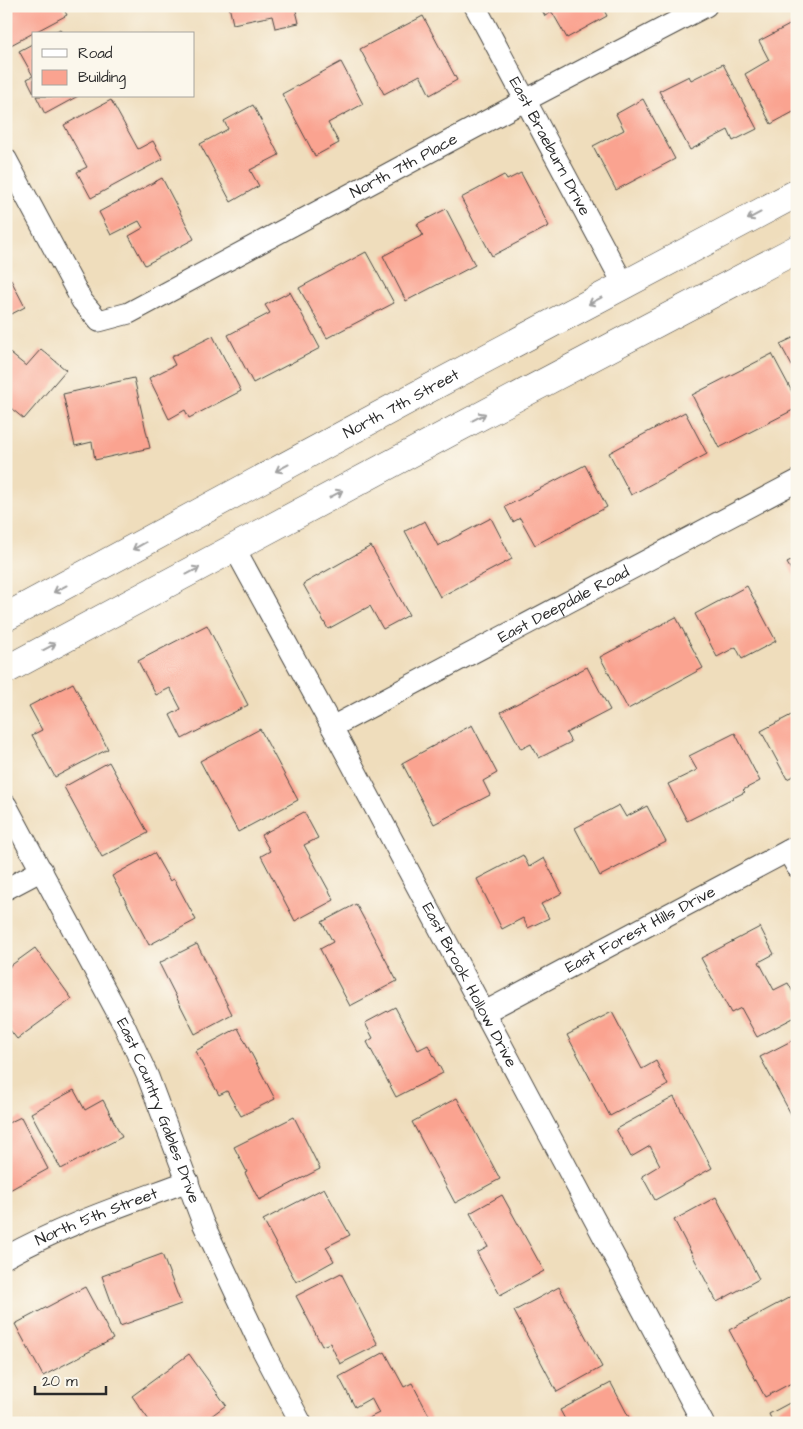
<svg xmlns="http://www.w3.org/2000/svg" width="803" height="1429" viewBox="0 0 803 1429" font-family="'Architects Daughter',sans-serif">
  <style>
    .building { fill: #faa390 }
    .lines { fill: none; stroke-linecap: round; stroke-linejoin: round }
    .minor-casing { stroke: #484641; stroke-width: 23 }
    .primary-casing { stroke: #484641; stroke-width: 29 }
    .minor { stroke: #fff; stroke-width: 21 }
    .primary { stroke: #fff; stroke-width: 28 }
    .oneway { stroke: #a0a0a0 }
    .labels { text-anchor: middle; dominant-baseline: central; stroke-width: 4; stroke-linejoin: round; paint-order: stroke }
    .street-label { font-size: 16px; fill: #2b2b2b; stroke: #fbf7ec }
  </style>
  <rect width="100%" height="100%" fill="#fbf7ec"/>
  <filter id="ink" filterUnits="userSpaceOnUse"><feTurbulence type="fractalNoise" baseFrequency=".02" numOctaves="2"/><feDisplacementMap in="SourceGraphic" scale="10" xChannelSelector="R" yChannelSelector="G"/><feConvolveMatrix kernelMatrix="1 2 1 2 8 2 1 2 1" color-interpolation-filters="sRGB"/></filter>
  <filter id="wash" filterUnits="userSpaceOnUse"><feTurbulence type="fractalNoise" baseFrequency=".0096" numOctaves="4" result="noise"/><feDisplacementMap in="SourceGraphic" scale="20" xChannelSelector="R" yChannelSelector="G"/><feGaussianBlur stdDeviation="1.12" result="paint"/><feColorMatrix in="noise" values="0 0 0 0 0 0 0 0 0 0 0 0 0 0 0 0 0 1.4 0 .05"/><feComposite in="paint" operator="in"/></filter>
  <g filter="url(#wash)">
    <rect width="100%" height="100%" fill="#efddbc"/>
    <g id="blocks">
      <path class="building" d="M6,6h56l5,9 -58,31 -3,-5z
        M229,6h66l4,17 -24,5 -3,-12 -39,8z
        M540,6h62l5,10 -40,22 -15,-26 -7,4z
        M423,16l34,64 -27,15 -10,-20 -36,19 -24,-45z
        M797,21v89l-26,14 -26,-50 24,-14 -10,-19z
        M60,29l2,5h-10z
        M34,43v50l-7,-14 6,-3 -14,-25z
        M341,62l22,42 -35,19 11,20 -24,13 -33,-62z
        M723,64l34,65 -24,12 -5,-11 -38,20 -31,-59 30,-15 2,4z
        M36,96h42l-33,18z
        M643,99l32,60 -59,31 -23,-44 31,-16 -8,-16z
        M111,100l27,49 15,-8 10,18 -72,39 -14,-26 10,-5 -23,-42z
        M253,105l26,50 -29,15 9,16 -28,16 -31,-58 28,-15 -4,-8z
        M521,173l28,53 -57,30 -31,-58 43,-23 3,5z
        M162,178l32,61 -49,26 -16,-29 14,-8 -4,-7 -28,14 -12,-23z
        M446,209l29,56 -69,36 -23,-45 40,-21 -6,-11z
        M366,252l28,51 -67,35 -28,-50z
        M11,280l14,27 -19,10v-34z
        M290,292l30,56 -67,35 -25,-48 42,-22 -5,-8z
        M213,336l28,55 -52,27 -4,-8 -16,9 -20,-41 26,-13 -4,-8z
        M797,336v39l-17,-31z
        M41,349l25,21 -42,49 -18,-15v-54l20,16z
        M772,354l25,47v7l-78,40 -27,-53z
        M134,378l16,70 -55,12 -3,-18 -17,4 -12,-52z
        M685,412l22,42 -76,41 -22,-42z
        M585,465l22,42 -72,38 -15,-27 -7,4 -8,-15z
        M491,518l21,41 -72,38 -35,-66 20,-10 13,25z
        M371,546l38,69 -26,14 -13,-23 -42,23 -25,-45z
        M797,558v22l-10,-17z
        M747,586l29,55 -34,18 -6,-12 -19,10 -22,-43z
        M676,617l27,51 -75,41 -28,-52z
        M207,625l41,80 -66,34 -12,-24 11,-6 -11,-21 -14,7 -18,-34z
        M587,667l23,43 -44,23 5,9 -32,16 -8,-14 -10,5 -20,-37z
        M73,683l35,66 -53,28 -23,-42 10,-5 -13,-24z
        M797,712v62l-10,5 -26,-48z
        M472,725l25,48 -14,8 7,14 -56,29 -32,-61z
        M260,729l38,71 -60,32 -38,-71z
        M735,733l25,48 -17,9 2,2 -58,29 -19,-37 29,-14 -8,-14z
        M109,762l39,71 -46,24 -38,-70z
        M619,805l7,12 21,-11 19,36 -66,34 -25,-48z
        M304,812l14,26 -14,7 30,55 -39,21 -34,-65 9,-5 -9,-16z
        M154,853l16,28 4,-2 22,41 -47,25 -37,-69z
        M523,855l6,12 15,-9 18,35 -21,11 8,14 -21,10 -5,-10 -21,11 -25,-50z
        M356,904l41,77 -47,25 -30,-57 13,-7 -11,-20z
        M760,927l14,27 -15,8 15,28 14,-7 9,16v17l-40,21 -16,-29 -10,5 -30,-55z
        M197,944l35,70 -37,20 -36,-71z
        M35,948l37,51 -55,40 -11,-14v-56z
        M395,1007l23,43 10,-5 15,28 -47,24 -29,-55 6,-4 -8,-15z
        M612,1012l30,57 14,-8 12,24 -58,31 -43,-81z
        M238,1028l37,71 -34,17 -14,-25 -8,4 -24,-44z
        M797,1038v87l-37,-68z
        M74,1090l11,20 18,-10 19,37 -61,32 -30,-56z
        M674,1097l38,71 -57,32 -13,-24 18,-11 -10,-19 -19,11 -15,-28z
        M457,1098l43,81 -45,24 -43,-81z
        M21,1117l27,52 -42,23v-68z
        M294,1117l26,52 -61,31 -14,-27 2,-1 -13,-25z
        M324,1188l26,47 -24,12 8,14 -38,21 -33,-62z
        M502,1195l42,76 -44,24 -23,-42 11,-6 -18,-34z
        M716,1197l43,82 -42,23 -43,-82z
        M162,1254l19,50 -61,22 -18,-50z
        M341,1273l37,72 -38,19 -10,-21 -8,3 -26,-50z
        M85,1287l28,52 -70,37 -28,-52z
        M559,1287l43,80 -45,25 -43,-81z
        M794,1295l3,6v79l-32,17 -36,-67z
        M385,1352l19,35 8,-4 19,36 -8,4h-59l-1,-2 16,-8 -8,-15 -16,9 -16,-30z
        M189,1354l37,51 -24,18h-51l-19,-27z
        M611,1383l21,40h-65l-7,-13z
        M797,1399v24h-24l-4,-9z"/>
    </g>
  </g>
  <g filter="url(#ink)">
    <use href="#blocks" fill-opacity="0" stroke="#484641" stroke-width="1"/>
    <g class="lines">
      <g class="minor-casing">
        <g id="minor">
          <path id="s1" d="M475,6l149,279"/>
          <path id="s2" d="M6,159l76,142 17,20 30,-8 397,-213 180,-94"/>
          <path id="s3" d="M235,549l97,178 371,696"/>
          <path id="s4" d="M332,727l465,-246"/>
          <path id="s5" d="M6,805l118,220 24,52 55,146 60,128 38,72"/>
          <path d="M788,851l9,16"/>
          <path d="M6,889l36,-19"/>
          <path id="s6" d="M483,1013l314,-167"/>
          <path id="s7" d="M6,1257c57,-32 121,-53 182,-76"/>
        </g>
      </g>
      <g class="primary-casing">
        <g id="primary">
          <path id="s8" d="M6,617l424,-229 367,-195"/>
          <path d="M6,670l450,-241 341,-180"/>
        </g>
      </g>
      <use href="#minor" class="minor"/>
      <use href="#primary" class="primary"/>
    </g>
    <defs><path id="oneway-shaft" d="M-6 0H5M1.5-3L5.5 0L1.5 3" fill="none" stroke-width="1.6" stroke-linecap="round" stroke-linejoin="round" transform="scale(1.25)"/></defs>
    <g class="oneway">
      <use href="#oneway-shaft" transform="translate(754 216) rotate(152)"/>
      <use href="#oneway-shaft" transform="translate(595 301) rotate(152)"/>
      <use href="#oneway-shaft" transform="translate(479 417) rotate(-28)"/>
      <use href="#oneway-shaft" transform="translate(282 468) rotate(152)"/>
      <use href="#oneway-shaft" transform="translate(336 494) rotate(-28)"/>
      <use href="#oneway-shaft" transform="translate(139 546) rotate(151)"/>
      <use href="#oneway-shaft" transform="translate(193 571) rotate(-28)"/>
      <use href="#oneway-shaft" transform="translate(60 589) rotate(152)"/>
      <use href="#oneway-shaft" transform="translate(49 647) rotate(-28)"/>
    </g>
  </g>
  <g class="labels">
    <g class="street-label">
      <text stroke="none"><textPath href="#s1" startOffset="159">East Braeburn Drive</textPath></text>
      <text stroke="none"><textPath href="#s2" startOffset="530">North 7th Place</textPath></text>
      <text stroke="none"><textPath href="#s8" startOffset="449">North 7th Street</textPath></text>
      <text stroke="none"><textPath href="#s4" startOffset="262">East Deepdale Road</textPath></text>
      <text stroke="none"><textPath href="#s6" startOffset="178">East Forest Hills Drive</textPath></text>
      <text stroke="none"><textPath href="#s3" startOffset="495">East Brook Hollow Drive</textPath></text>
      <text stroke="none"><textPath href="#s5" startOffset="342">East Country Gables Drive</textPath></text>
      <text stroke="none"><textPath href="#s7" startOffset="99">North 5th Street</textPath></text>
    </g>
  </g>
  <rect width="803" height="1429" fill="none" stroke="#fbf7ec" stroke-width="25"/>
  <rect x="32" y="32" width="162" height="65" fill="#fbf7ec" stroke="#a8a59f"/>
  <rect x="42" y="49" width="25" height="8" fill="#ffffff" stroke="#a8a59f"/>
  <text x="78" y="58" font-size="15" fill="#2b2b2b">Road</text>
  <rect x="42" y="70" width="25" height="15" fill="#faa390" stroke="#a8a59f"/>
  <text x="78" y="82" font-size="15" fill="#2b2b2b">Building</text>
  <path d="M35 1386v8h71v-8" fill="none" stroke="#2b2b2b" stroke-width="2.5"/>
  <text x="42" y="1386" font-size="15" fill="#2b2b2b" stroke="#fbf7ec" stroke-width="4" paint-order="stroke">20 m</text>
</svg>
